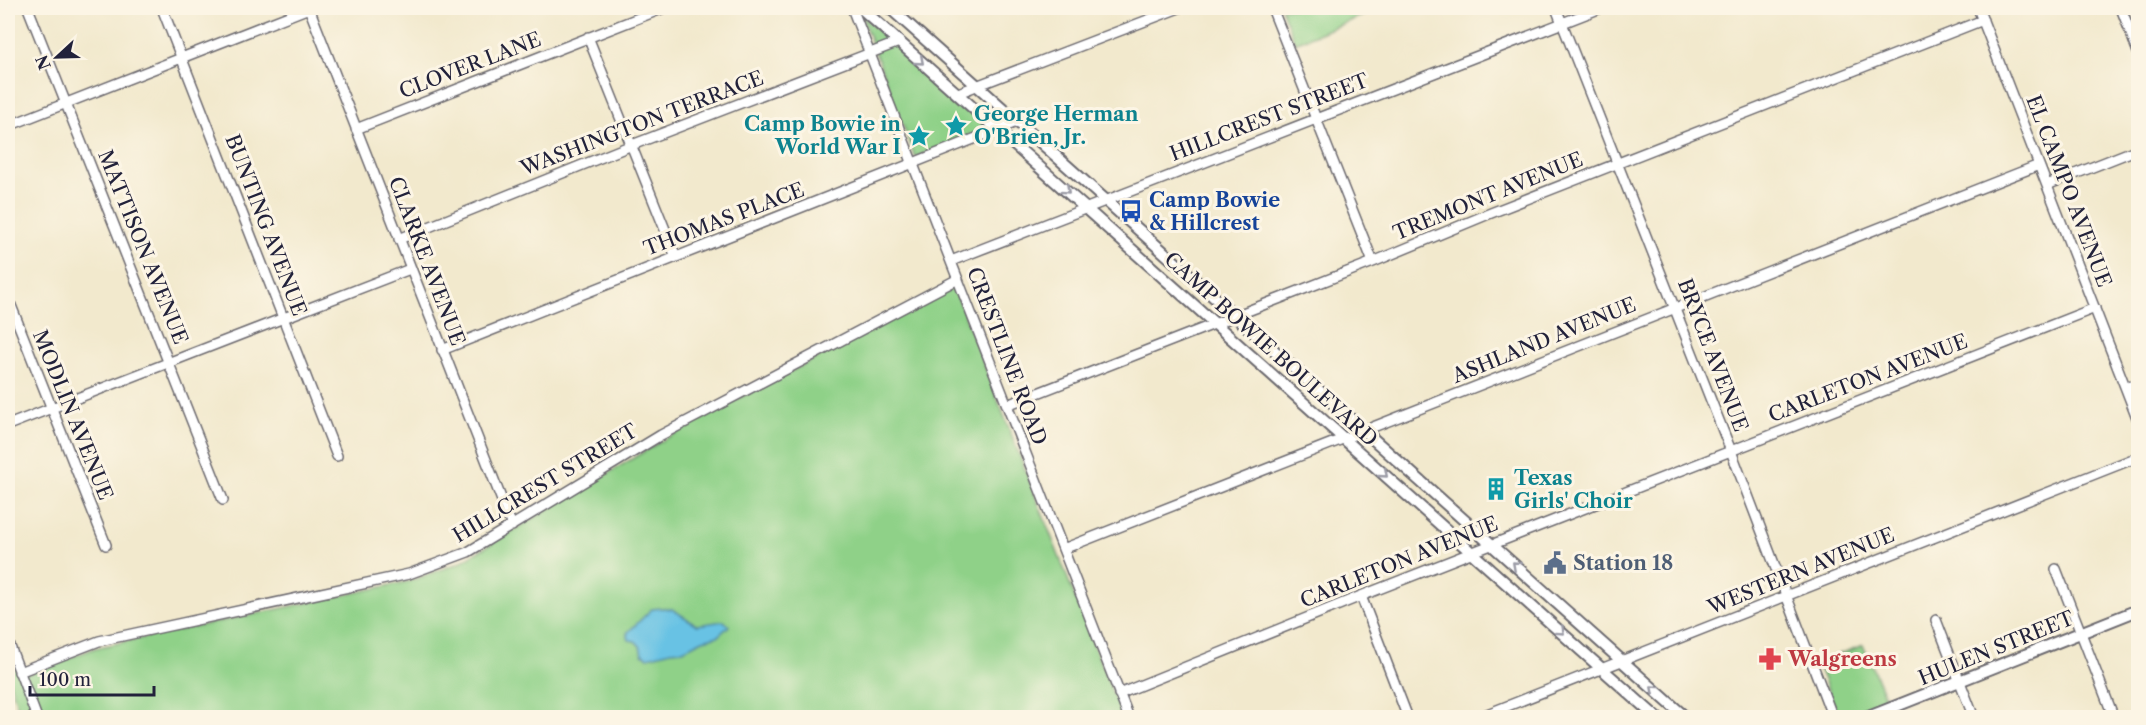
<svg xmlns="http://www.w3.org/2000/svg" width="2146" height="725" viewBox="0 0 2146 725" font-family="'Libre Caslon Text',serif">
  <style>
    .green { fill: #8fd188; stroke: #587a62; stroke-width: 1.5 }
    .water { fill: #67c2e4; stroke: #447290; stroke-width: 1.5 }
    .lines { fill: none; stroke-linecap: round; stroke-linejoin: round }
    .minor-casing { stroke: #6b686e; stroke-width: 12 }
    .major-casing { stroke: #6b686e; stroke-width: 14 }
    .minor { stroke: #fff; stroke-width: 9 }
    .major { stroke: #fff; stroke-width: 10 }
    .oneway { stroke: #9c9ca7 }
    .labels { text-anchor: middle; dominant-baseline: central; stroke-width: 6; stroke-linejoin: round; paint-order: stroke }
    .street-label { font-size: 20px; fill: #22223b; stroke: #fcf5e5 }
    .culture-label { font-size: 20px; font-weight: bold; fill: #0d838f; stroke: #fcf5e5; text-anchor: start }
    .transit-label { font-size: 20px; font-weight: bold; fill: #164399; stroke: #fcf5e5; text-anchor: start }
    .service-label { font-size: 20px; font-weight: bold; fill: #4e5e75; stroke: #fcf5e5; text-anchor: start }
    .health-label { font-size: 20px; font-weight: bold; fill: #be3a42; stroke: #fcf5e5; text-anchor: start }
  </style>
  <rect width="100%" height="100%" fill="#fcf5e5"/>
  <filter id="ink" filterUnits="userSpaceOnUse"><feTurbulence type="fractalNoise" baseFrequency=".0167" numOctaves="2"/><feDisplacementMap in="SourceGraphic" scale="12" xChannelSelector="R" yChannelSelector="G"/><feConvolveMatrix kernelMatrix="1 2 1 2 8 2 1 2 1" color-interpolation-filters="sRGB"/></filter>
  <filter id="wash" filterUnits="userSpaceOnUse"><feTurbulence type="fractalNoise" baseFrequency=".008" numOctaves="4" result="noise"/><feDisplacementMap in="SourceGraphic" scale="24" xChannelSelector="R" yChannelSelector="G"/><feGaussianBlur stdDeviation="1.35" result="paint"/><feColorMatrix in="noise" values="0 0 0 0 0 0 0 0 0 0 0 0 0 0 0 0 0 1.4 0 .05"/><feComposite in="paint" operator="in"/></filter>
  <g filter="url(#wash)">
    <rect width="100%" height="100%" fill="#f2e9cd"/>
    <path class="green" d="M1281,8h100l-86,35z
      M861,15l128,115 -74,27z
      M954,288l168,429h-1101l-11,-34h-2v-32l7,19 13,4 67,-26 315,-67 49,-18 206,-124 87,-48z
      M1863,645l24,57 -41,15h-7l-22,-54z"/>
    <path class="water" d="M662,608l10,1 25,16 27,-4 5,5 -11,10 -15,4 -20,10 -12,1 -23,6 -6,-3 -2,-8 -5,-5 -6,-1 -2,-7 25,-24z"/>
  </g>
  <g filter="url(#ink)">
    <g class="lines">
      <g class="minor-casing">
        <path id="minor" d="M28,8l195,492
          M162,8l175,448
          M309,8l203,518
          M852,8l277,710
          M1272,8l101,254
          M1556,8l175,443 102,267
          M1978,8l160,412
          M2121,8l17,44
          M588,37l88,220
          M958,93l221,-85
          M8,126l301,-118
          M356,129l308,-121
          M2047,185l91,-36
          M399,239l233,-94 267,-103
          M951,261l650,-253
          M8,298l98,247
          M442,350l577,-229
          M2126,388l12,-5
          M1007,405l366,-143 118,-49 492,-193
          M8,425l402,-156
          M1063,549l976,-384
          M2056,569l58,149
          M1361,596l47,122
          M1936,620l38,98
          M8,641l29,77
          M19,672l80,-31 310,-67 59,-22 193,-117 297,-156
          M1119,694l242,-98 734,-288
          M1477,718l661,-261"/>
      </g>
      <g class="major-casing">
        <path id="major" d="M861,8l796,710
          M890,8l796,710
          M1866,718l272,-108"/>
      </g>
      <use href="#minor" class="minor"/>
      <use href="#major" class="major"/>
    </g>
    <defs><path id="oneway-chevron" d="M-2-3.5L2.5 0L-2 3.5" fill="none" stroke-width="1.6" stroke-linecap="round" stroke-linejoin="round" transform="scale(1.5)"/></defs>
    <g class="oneway">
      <use href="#oneway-chevron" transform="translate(920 61) rotate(41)"/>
      <use href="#oneway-chevron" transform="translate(1066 190) rotate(42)"/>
      <use href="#oneway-chevron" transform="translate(1384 474) rotate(41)"/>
      <use href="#oneway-chevron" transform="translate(1516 565) rotate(-138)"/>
      <use href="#oneway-chevron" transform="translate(1561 631) rotate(42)"/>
      <use href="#oneway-chevron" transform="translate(1654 689) rotate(-139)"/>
    </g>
  </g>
  <defs>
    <g id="sight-bare" transform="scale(1.8)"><path d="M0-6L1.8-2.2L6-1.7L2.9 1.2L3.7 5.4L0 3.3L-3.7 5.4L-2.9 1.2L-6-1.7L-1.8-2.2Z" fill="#0f9aa8" stroke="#fcf5e5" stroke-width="2.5" paint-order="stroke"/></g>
    <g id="bus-bare" transform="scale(1.8)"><path d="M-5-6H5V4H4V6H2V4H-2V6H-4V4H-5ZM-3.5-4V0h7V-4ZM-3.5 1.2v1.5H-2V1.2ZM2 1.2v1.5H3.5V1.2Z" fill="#1a4fb4" stroke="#fcf5e5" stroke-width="2.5" paint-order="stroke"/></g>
    <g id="building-bare" transform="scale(1.8)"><path d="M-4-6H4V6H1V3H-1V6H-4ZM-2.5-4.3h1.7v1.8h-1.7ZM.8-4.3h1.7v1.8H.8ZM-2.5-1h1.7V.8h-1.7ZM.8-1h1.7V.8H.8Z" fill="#0f9aa8" stroke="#fcf5e5" stroke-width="2.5" paint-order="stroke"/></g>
    <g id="civic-bare" transform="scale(1.8)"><path d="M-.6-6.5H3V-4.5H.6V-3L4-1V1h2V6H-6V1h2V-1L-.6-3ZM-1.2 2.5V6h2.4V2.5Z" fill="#5c6f8a" stroke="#fcf5e5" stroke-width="2.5" paint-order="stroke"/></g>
    <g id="pharmacy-bare" transform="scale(1.8)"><path d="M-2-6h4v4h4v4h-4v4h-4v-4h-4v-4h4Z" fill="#e0444e" stroke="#fcf5e5" stroke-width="2.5" paint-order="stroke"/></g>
  </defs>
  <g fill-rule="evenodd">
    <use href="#sight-bare" x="956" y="126"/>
    <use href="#sight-bare" x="919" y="136"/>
    <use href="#bus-bare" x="1131" y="211"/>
    <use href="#building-bare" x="1496" y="489"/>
    <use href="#civic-bare" x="1555" y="563"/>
    <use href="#pharmacy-bare" x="1770" y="659"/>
  </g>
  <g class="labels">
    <g class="street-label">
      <text transform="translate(470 65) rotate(-21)">CLOVER LANE</text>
      <text transform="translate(1269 117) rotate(-21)">HILLCREST STREET</text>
      <text transform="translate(642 123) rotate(-21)">WASHINGTON TERRACE</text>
      <text transform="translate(2069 191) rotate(69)">EL CAMPO AVENUE</text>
      <text transform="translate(1488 196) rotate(-22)">TREMONT AVENUE</text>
      <text transform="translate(724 219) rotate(-21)">THOMAS PLACE</text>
      <text transform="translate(266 225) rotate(69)">BUNTING AVENUE</text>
      <text transform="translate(143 247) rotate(68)">MATTISON AVENUE</text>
      <text transform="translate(427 261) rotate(69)">CLARKE AVENUE</text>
      <text transform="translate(1544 340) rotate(-22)">ASHLAND AVENUE</text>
      <text transform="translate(1271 349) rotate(42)">CAMP BOWIE BOULEVARD</text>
      <text transform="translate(1713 355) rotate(69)">BRYCE AVENUE</text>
      <text transform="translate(1007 356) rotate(69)">CRESTLINE ROAD</text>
      <text transform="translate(1868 378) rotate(-21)">CARLETON AVENUE</text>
      <text transform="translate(73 415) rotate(68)">MODLIN AVENUE</text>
      <text transform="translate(545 483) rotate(-31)">HILLCREST STREET</text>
      <text transform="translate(1399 562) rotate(-22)">CARLETON AVENUE</text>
      <text transform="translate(1801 571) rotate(-22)">WESTERN AVENUE</text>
      <text transform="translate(1996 648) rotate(-22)">HULEN STREET</text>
    </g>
    <g class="culture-label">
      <text x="974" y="114">George Herman<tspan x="974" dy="23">O'Brien, Jr.</tspan></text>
      <text x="901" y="124" text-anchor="end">Camp Bowie in<tspan x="901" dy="23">World War I</tspan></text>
      <text x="1514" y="478">Texas<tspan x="1514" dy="23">Girls' Choir</tspan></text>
    </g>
    <g class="transit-label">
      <text x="1149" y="200">Camp Bowie<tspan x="1149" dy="23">&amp; Hillcrest</tspan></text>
    </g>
    <g class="service-label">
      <text x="1573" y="563">Station 18</text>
    </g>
    <g class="health-label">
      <text x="1788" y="659">Walgreens</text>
    </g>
  </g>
  <rect width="2146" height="725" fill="none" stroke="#fcf5e5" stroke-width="30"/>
  <g transform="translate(57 57) rotate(248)" stroke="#fcf5e5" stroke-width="4.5" paint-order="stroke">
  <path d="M0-4.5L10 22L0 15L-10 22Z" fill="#22223b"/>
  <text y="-9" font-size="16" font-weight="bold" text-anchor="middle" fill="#22223b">N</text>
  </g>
  <path d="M30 686v9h124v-9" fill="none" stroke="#22223b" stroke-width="3"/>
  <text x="39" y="686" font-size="18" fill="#22223b" stroke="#fcf5e5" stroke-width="4.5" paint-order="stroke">100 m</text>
</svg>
